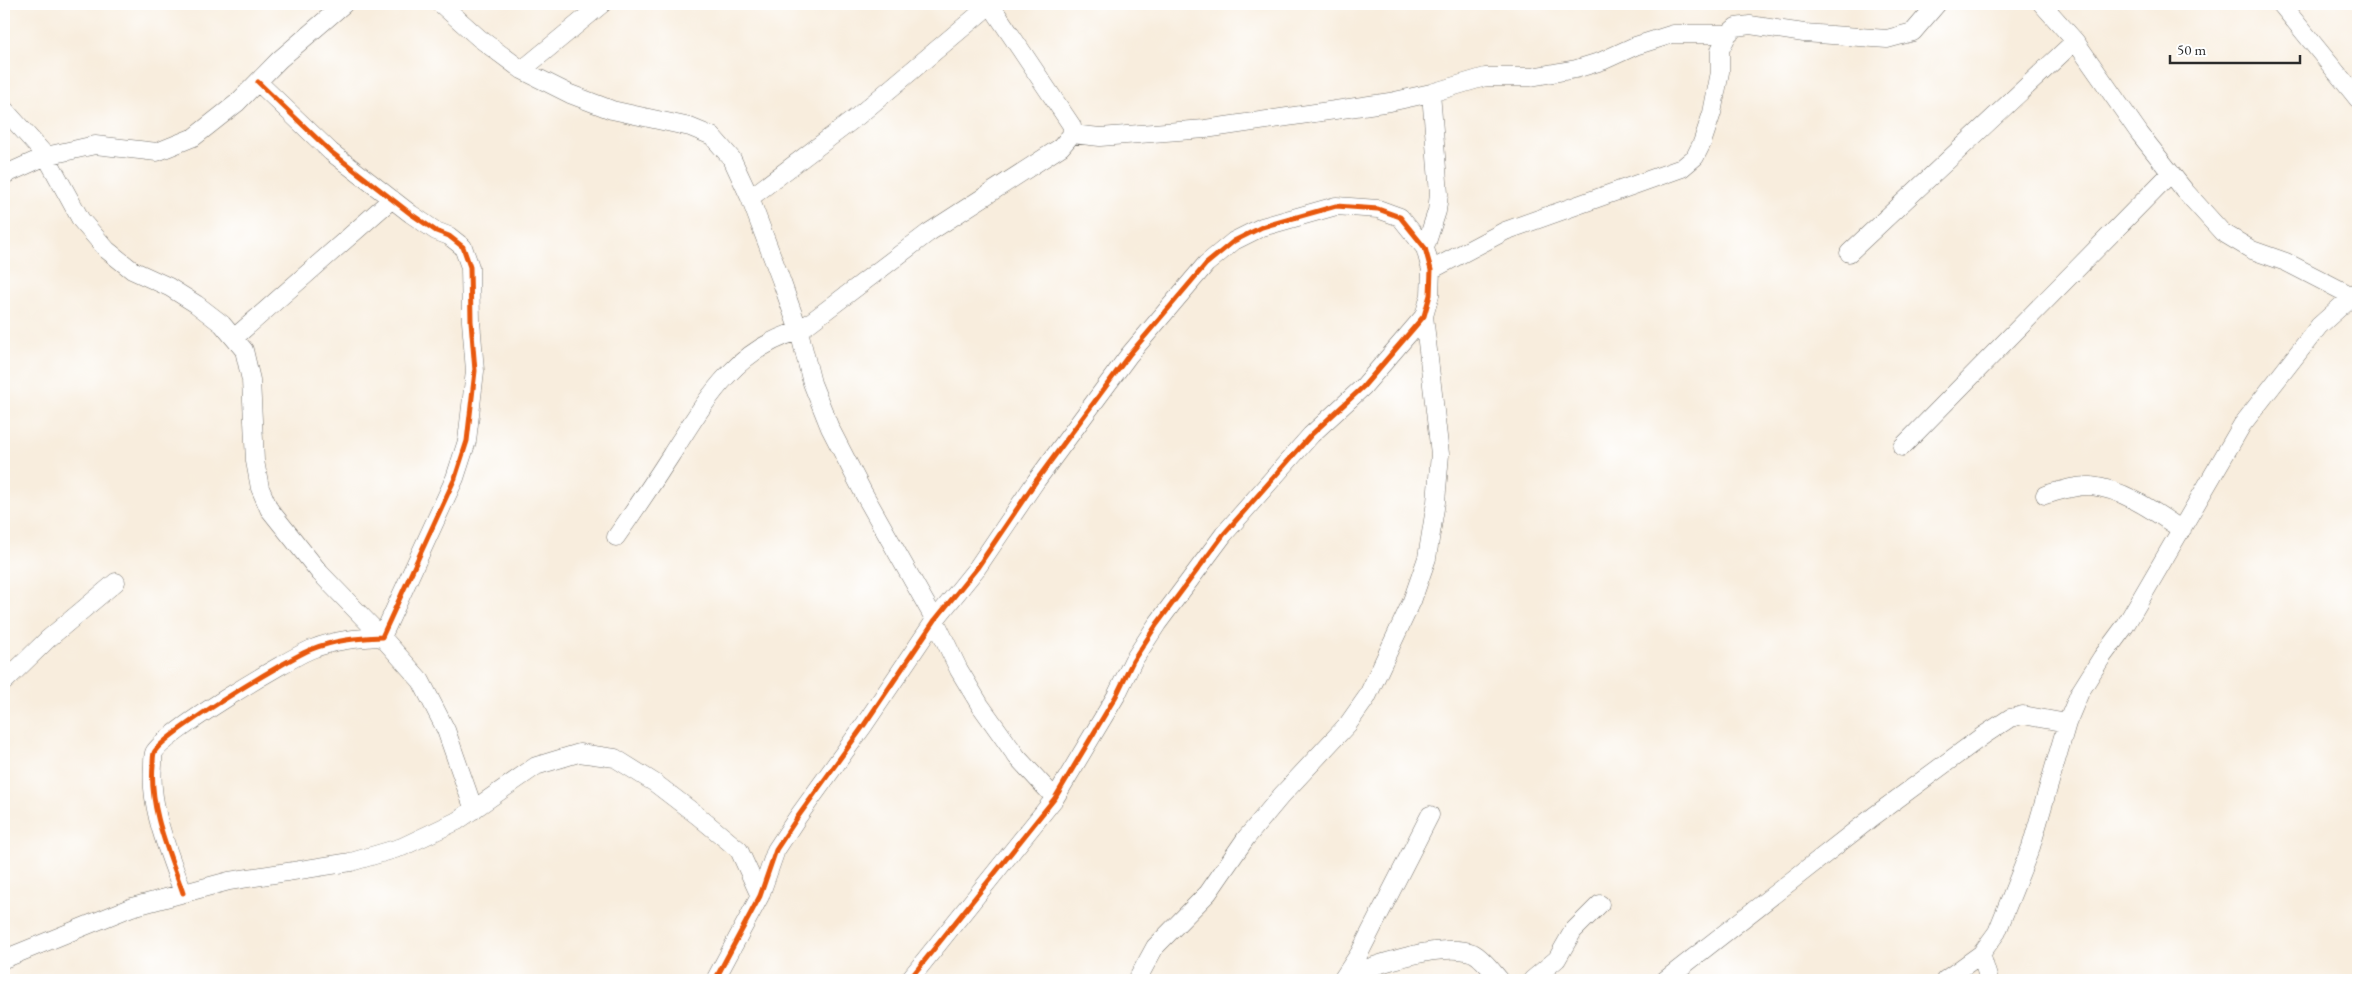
<svg xmlns="http://www.w3.org/2000/svg" width="2362" height="984" viewBox="0 0 2362 984" font-family="'EB Garamond',serif">
  <style>
    .lines { fill: none; stroke-linecap: round; stroke-linejoin: round }
    .minor-casing { stroke: #736f69; stroke-width: 19 }
    .minor { stroke: #fff; stroke-width: 18 }
    .cycleway-casing { stroke: #fff; stroke-width: 8 }
    .cycleway { stroke: #e8590c; stroke-width: 5 }
  </style>
  <rect width="100%" height="100%" fill="#fff"/>
  <filter id="ink" filterUnits="userSpaceOnUse"><feTurbulence type="fractalNoise" baseFrequency=".02" numOctaves="2"/><feDisplacementMap in="SourceGraphic" scale="10" xChannelSelector="R" yChannelSelector="G"/><feConvolveMatrix kernelMatrix="1 2 1 2 8 2 1 2 1" color-interpolation-filters="sRGB"/></filter>
  <filter id="wash" filterUnits="userSpaceOnUse"><feTurbulence type="fractalNoise" baseFrequency=".0096" numOctaves="4" result="noise"/><feDisplacementMap in="SourceGraphic" scale="20" xChannelSelector="R" yChannelSelector="G"/><feGaussianBlur stdDeviation="1.12" result="paint"/><feColorMatrix in="noise" values="0 0 0 0 0 0 0 0 0 0 0 0 0 0 0 0 0 1.4 0 .05"/><feComposite in="paint" operator="in"/></filter>
  <g filter="url(#wash)">
    <rect width="100%" height="100%" fill="#f8eddd"/>
  </g>
  <g filter="url(#ink)">
    <g class="lines">
      <g class="minor-casing">
        <path id="minor" d="M441,4l38,34 43,32 48,24 42,16 78,17 22,9 20,23 18,39 31,82 18,51 13,52 18,45 34,66 71,126 24,50 21,35 37,52 38,41
          M2042,4l33,37 65,93 45,57 37,41 30,18 34,12 66,34
          M2281,4l77,95
          M522,70l80,-66
          M4,109l42,47 35,64 26,30 25,20 37,17 27,17 26,20 22,26 7,30 4,81 5,27 9,21 51,64 62,64 39,44 25,49 28,80
          M1072,134l28,3 105,-8 185,-27 41,-9 54,-16h46l45,-8 26,-8 33,-15 38,-12h55
          M4,175l42,-19 49,-11 62,7 37,-15 43,-34 42,-43 65,-56
          M750,198l108,-82 133,-112
          M1425,248l12,-37 2,-17 -8,-101
          M1849,253l226,-212
          M1431,270l74,-39 177,-63 13,-11 7,-14 10,-30 8,-41v-22l8,-16 8,-7 14,-2 54,8 83,6 26,-7 24,-28
          M234,338l158,-139
          M1902,447l269,-274
          M2045,495c15,-4 30,-10 46,-9 33,3 64,26 91,44
          M616,537c19,-27 37,-54 55,-82 34,-53 63,-106 128,-124l129,-98 133,-86 11,-13v-8l-82,-122
          M4,682l44,-43 68,-57
          M183,893c-14,-41 -34,-84 -30,-128 0,-3 0,-9 1,-12 7,-18 135,-95 158,-104 23,-9 45,-11 70,-12l73,-159 12,-37 8,-70 -4,-50 -1,-54 -7,-20 -14,-11 -13,-5 -25,-17 -80,-62 -73,-70
          M1981,954l8,26
          M4,959l128,-52 97,-26 122,-19 51,-15 55,-26 79,-55 43,-13 36,5 40,25 43,33 41,34 21,46
          M1345,976c30,-11 97,-35 128,-23 10,5 20,19 27,27
          M715,980l45,-84 16,-46 21,-32 67,-93 71,-105 42,-52 59,-87 93,-126 77,-91 28,-23 28,-14 74,-21 42,3 22,8 25,31 6,22 -1,25 -6,21 -61,71 -52,48 -87,99 -67,90 -24,37 -17,35 -61,102 -146,182
          M1137,980l18,-33 53,-54 38,-55 35,-42 67,-72 19,-27 45,-96 15,-43 9,-56 4,-48 -16,-138
          M1342,980l17,-26 71,-139
          M1532,980l25,-21 16,-28 27,-27
          M1665,980l209,-164 110,-81 26,-17 13,-3 44,8
          M1945,980l36,-26 16,-22 34,-85 36,-124 13,-31 22,-35 23,-31 117,-201 77,-99 39,-35"/>
      </g>
      <use href="#minor" class="minor"/>
      <g class="cycleway-casing">
        <path id="cycleway" d="M183,893c-14,-41 -34,-84 -30,-128 0,-3 0,-9 1,-12 7,-18 135,-95 158,-104 23,-9 45,-11 70,-12l73,-159 12,-37 8,-70 -4,-50 -1,-54 -7,-20 -14,-11 -13,-5 -25,-17 -80,-62 -73,-70
          M715,980l45,-84 16,-46 21,-32 67,-93 71,-105 42,-52 59,-87 93,-126 77,-91 28,-23 28,-14 74,-21 42,3 22,8 25,31 6,22 -1,25 -6,21 -61,71 -52,48 -87,99 -67,90 -24,37 -17,35 -61,102 -146,182"/>
      </g>
      <use href="#cycleway" class="cycleway"/>
    </g>
  </g>
  <rect width="2362" height="984" fill="none" stroke="#fff" stroke-width="20"/>
  <path d="M2170 55v8h130v-8" fill="none" stroke="#2b2b2b" stroke-width="2.5"/>
  <text x="2177" y="55" font-size="15" fill="#2b2b2b" stroke="#ffffff" stroke-width="4" paint-order="stroke">50 m</text>
</svg>
